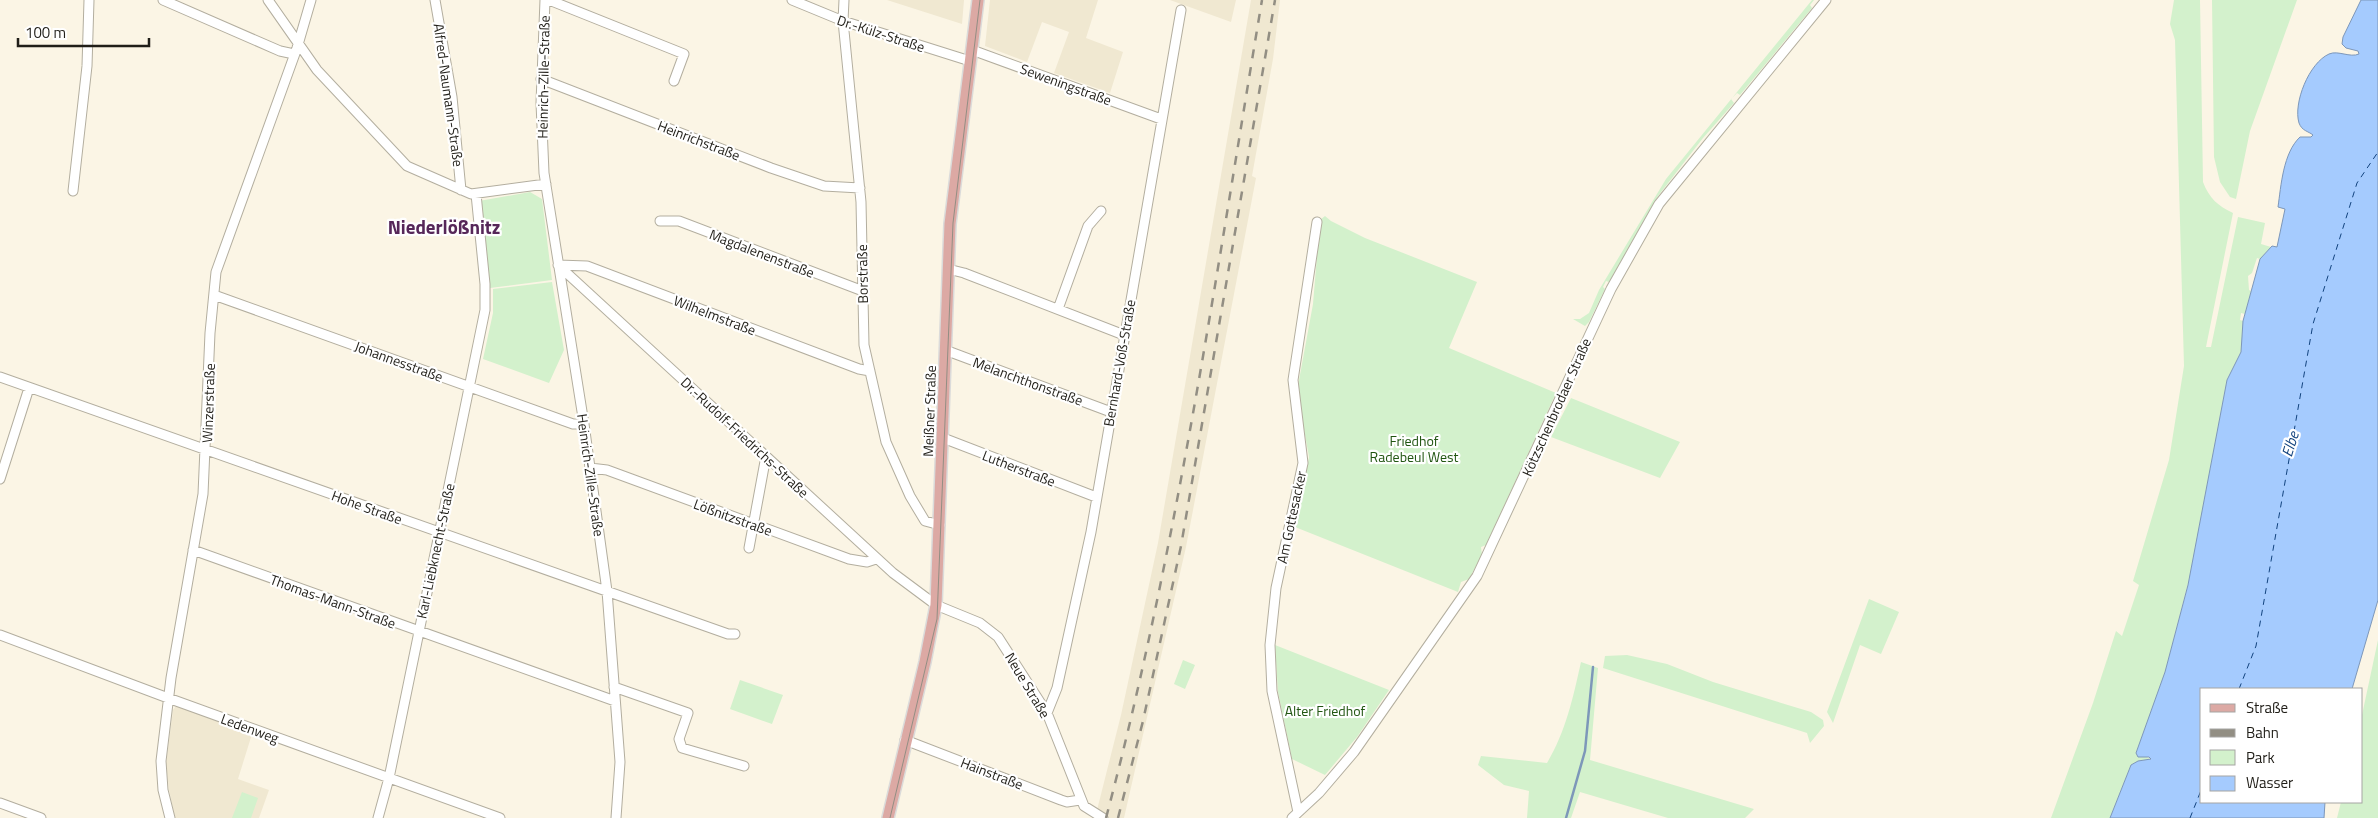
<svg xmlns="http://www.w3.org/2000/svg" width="2378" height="818" viewBox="0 0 2378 818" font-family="'Titillium Web',sans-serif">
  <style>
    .built { fill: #f0e8d1 }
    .green { fill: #d3f1cc }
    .water { fill: #a5cbfe; stroke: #7d97b9 }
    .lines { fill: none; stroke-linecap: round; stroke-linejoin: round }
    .stream { stroke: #7d97b9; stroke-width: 2.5 }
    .ferry { stroke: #12437e; stroke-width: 1; stroke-dasharray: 6 5; stroke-linecap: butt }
    .minor-casing { stroke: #b3ae9f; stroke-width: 11 }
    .major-casing { stroke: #dbdbda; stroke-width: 14 }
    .minor { stroke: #fff; stroke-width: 9 }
    .major { stroke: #dca9a4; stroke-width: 11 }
    .tram { stroke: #928e83; stroke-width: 1 }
    .rail { stroke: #928e83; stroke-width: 2.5; stroke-dasharray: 9 9; stroke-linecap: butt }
    .labels { text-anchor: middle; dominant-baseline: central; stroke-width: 4.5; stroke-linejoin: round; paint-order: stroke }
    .street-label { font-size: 14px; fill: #201e18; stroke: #fff }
    .park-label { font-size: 14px; fill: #215511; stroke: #fff }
    .water-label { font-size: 15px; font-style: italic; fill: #12437e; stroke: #fff }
    .district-label { font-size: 19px; font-weight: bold; fill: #562759; stroke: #fff }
  </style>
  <rect width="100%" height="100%" fill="#fbf5e5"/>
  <path class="built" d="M887,0h77l-2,24z
    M990,0h108l-12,38 37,14 -13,41 -56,-20 15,-41 -27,-10 -15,40 -42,-16z
    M1170,0h66l-5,22z
    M1251,0h29l-7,59 -21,117 4,2 -70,369 -62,271h-29l26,-103 37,-172z
    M176,706l76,28 -14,45 31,11 -10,28h-84l-6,-28 -3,-26 7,-54z"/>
  <path class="green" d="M1812,0h2l-4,5 2,3 -72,87 -3,-2 -6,6 3,4 -31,35 -45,58 -49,86 -3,-1 -3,6 2,2 -16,33 -4,4 -12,-7h7l9,-6 10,-23 67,-111z
    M2174,0h26l3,182c6,16 15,24 30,31l-27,134h5l27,-130 27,6 -4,21 10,3 -11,12 -3,-1 -5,15 -4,3 1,14 2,1 -6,23 -4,-1 -1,7 3,1 -2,31 -14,28 -37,196 -25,96 -29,81 15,6 -13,2 -7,4 -21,53h-59l42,-115 23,-72 6,5 17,-51 -6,-4 36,-121 15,-94 -9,-326 -5,-16z
    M2212,0h85l-47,131 -14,68 -6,-2 -10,-15 -6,-25z
    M530,192l12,7 10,81 -62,8 -11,-87z
    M1325,216l6,5 34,17 112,44 -28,66 107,45 -70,152 -5,2 1,8 -13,24 -8,3 -3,10 -163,-65 14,-70 -12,-66 16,-87 7,-84z
    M552,282l12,68 -15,33 -66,-24 10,-46v-24z
    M1571,398l109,44 -20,36 -109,-41z
    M1869,599l30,13 -18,42 -21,-9 -27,78 -6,-11z
    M2378,640v178h-41l4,-16h21v-87z
    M1275,645l114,45 -32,47 -32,38 -33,-16 -14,-67z
    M1627,655l40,9 46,18 98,30 12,8 1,6 -14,17 -3,-10 -204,-65 2,-12z
    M1183,660l12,5 -10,24 -11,-5z
    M1581,662l17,6 -8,92 164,49 -9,9h-77l-88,-26 -9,26h-44l2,-27 -25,-6 -26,-20 3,-9 66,7c19,-32 26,-65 34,-101z
    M740,680l43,15 -11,29 -42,-15z
    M242,792l16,6 -7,20h-19z"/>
  <path class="water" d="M2361,0h17v600l-26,89h-150v113h123l-1,16h-214l21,-53 7,-4 13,-2 -2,-2h-11l-2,-4 29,-81 23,-87 39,-205 14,-28 2,-31 17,-62 12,-13 5,1 8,-38 -7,-2c3,-21 5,-54 22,-70h11l2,-2c-5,-4 -11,-4 -14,-12 -6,-20 10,-60 30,-69 9,-4 21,4 30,0l-1,-3 -12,-3 -4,-4 1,-7z"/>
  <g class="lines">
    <path class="stream" d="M1566,818l19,-67 8,-84"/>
    <path class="ferry" d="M2239,689l17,-43 57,-322 44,-141 21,-31
      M2190,818l12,-30"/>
    <g class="minor-casing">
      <path id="minor" d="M163,0l117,51 14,3
        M268,0l49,70 90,96 64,28 75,-10
        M435,0l17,97 9,93
        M545,0l-4,103 3,70 40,251 23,167 13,171 -4,56
        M549,0l135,54 -10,27
        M792,0l51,21 127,40
        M844,0l-1,21 18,181 3,143 22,97 24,54 15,25 15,4
        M972,50l189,69
        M541,79l230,89 53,18 36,2
        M73,191l14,-125 2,-66
        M660,221h19l184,70
        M558,265l335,308 43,32 44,18 18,14 49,76 37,93 19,12
        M558,265l29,1 272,103 11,2
        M948,269l16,4 160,62
        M214,295l359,129h11
        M1058,309l30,-83 13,-15
        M945,350l166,62
        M0,377l728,257h7
        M943,438l153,59
        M590,468l17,2 242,89 18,3 9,-3
        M0,479l29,-91
        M749,548l17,-92
        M193,550l422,151
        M0,635l168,63 332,120
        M614,687l74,26 -9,26 3,9 62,18
        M1047,713l10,-25 34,-156 90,-522
        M905,740l156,60 6,2 13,-2
        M0,803l41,15
        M1298,812l-26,-121 -2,-46 6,-57 27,-125 -10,-83 24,-158
        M170,818l-7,-28 -2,-29 10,-83 32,-184 7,-161 6,-61 81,-224 14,-48
        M378,818l11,-40 96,-468v-26l-9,-90
        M1292,818l27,-25 35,-41 123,-176 134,-287 48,-85 167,-204"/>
    </g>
    <g class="major-casing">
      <path id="major" d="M888,818l37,-156 11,-57 14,-381 28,-224"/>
    </g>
    <use href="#minor" class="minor"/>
    <use href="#major" class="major"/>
    <path class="tram" d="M890,818l47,-199 16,-396 27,-223"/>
    <path class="rail" d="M1106,818c71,-268 110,-544 156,-818
      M1118,818l25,-97 38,-175 94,-546"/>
  </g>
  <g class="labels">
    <g class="street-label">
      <text transform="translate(881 33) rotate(18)">Dr.-Külz-Straße</text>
      <text transform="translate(543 77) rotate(-89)">Heinrich-Zille-Straße</text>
      <text transform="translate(1066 84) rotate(20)">Seweningstraße</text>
      <text transform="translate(449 95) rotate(82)">Alfred-Naumann-Straße</text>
      <text transform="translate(699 140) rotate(21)">Heinrichstraße</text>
      <text transform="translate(762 253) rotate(21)">Magdalenenstraße</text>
      <text transform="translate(862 274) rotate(-91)">Borstraße</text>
      <text transform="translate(715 315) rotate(21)">Wilhelmstraße</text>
      <text transform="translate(399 361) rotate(20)">Johannesstraße</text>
      <text transform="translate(1119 363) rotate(-80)">Bernhard-Voß-Straße</text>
      <text transform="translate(1028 381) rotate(20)">Melanchthonstraße</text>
      <text transform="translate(208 403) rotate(-88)">Winzerstraße</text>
      <text transform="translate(1556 407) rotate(-66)">Kötzschenbrodaer Straße</text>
      <text transform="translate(929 411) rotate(-88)">Meißner Straße</text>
      <text transform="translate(745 437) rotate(43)">Dr.-Rudolf-Friedrichs-Straße</text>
      <text transform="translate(1019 468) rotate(21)">Lutherstraße</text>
      <text transform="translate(591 475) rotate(82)">Heinrich-Zille-Straße</text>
      <text transform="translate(367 507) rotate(20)">Hohe Straße</text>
      <text transform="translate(733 517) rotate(20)">Lößnitzstraße</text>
      <text transform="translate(1291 517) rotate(-78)">Am Gottesacker</text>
      <text transform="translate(435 551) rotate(-78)">Karl-Liebknecht-Straße</text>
      <text transform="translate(333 601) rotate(20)">Thomas-Mann-Straße</text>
      <text transform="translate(1028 685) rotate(59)">Neue Straße</text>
      <text transform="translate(250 728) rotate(20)">Ledenweg</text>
      <text transform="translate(992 773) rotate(21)">Hainstraße</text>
    </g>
    <g class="park-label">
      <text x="1414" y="440">Friedhof<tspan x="1414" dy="16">Radebeul West</tspan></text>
      <text x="1325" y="710">Alter Friedhof</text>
    </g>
    <g class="water-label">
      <text transform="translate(2290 444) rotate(-73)">Elbe</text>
    </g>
    <g class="district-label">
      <text x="444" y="226">Niederlößnitz</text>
    </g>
  </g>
  <rect x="2200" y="688" width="162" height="115" fill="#ffffff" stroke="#a6a5a3"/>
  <rect x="2210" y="704" width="25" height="8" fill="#dca9a4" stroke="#a6a5a3"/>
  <text x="2246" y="713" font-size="15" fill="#201e18">Straße</text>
  <rect x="2210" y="729" width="25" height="8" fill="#928e83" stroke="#a6a5a3"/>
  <text x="2246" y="738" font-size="15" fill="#201e18">Bahn</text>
  <rect x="2210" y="750" width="25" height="15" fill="#d3f1cc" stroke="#a6a5a3"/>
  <text x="2246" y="763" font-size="15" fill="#201e18">Park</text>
  <rect x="2210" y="776" width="25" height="15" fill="#a5cbfe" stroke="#a6a5a3"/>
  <text x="2246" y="788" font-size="15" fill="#201e18">Wasser</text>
  <path d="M18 38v8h131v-8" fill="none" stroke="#201e18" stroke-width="2.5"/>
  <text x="25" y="38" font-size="15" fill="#201e18" stroke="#ffffff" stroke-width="4" paint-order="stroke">100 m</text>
</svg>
